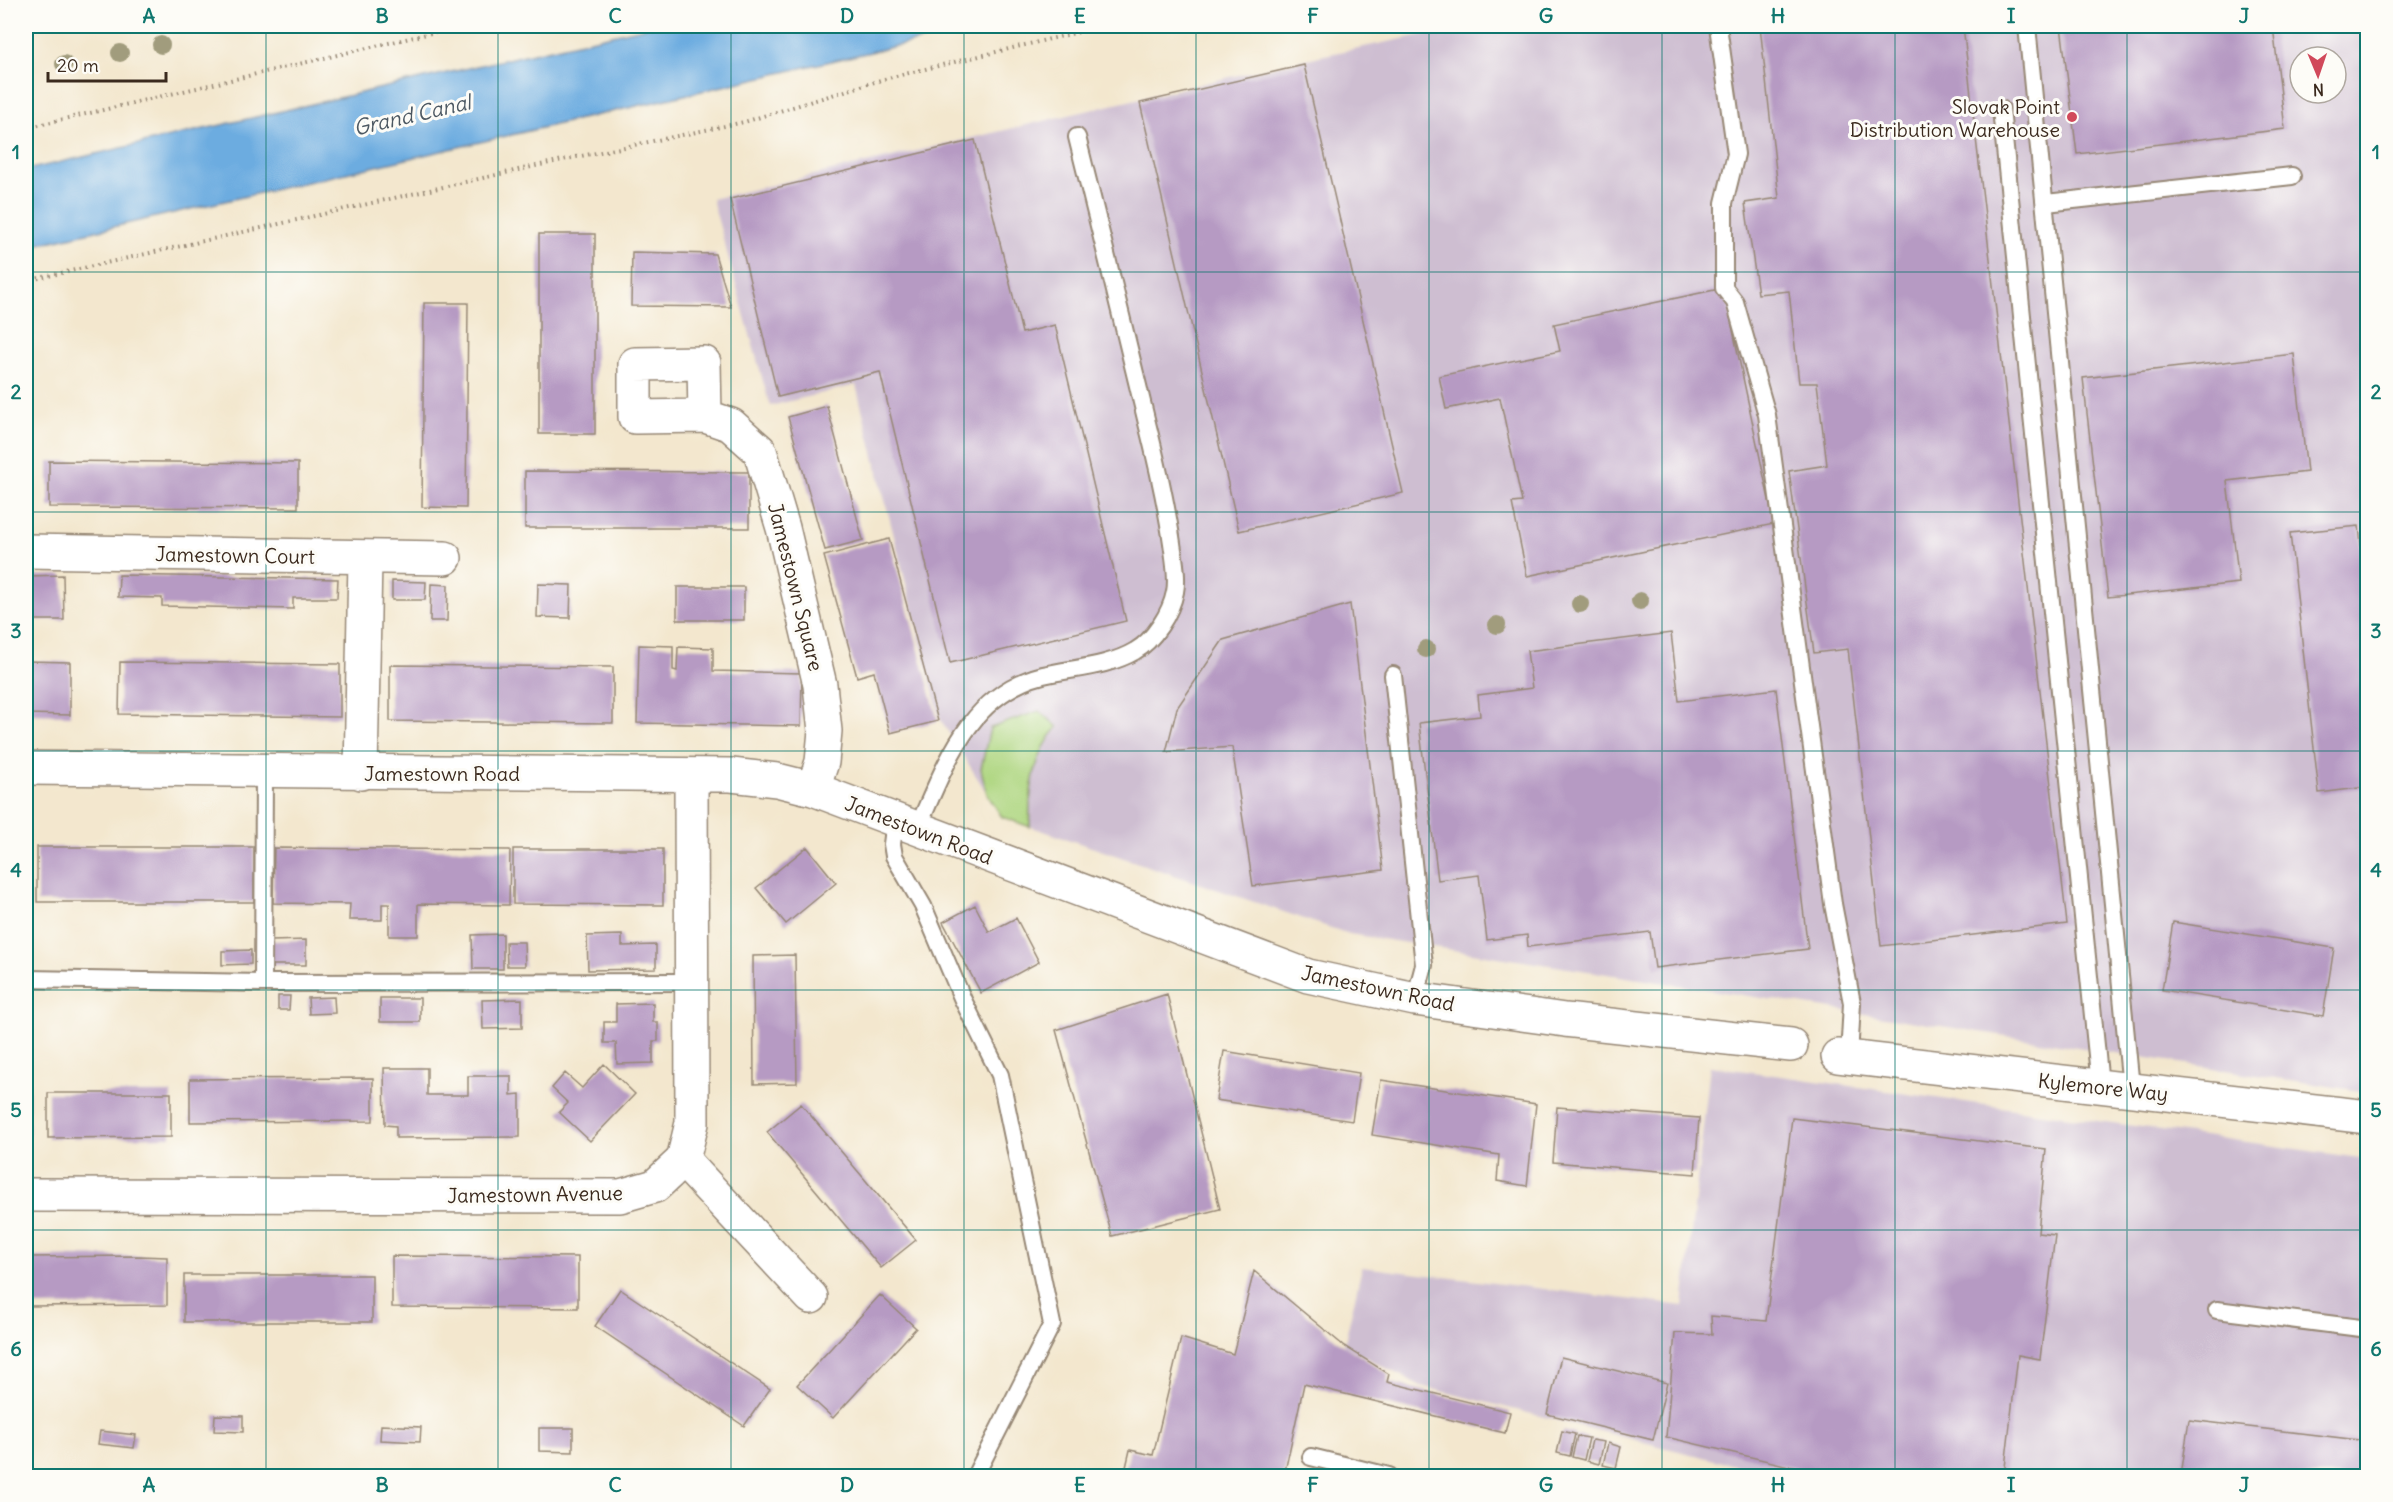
<svg xmlns="http://www.w3.org/2000/svg" width="2393" height="1502" viewBox="0 0 2393 1502" font-family="Delius,sans-serif">
  <style>
    .industrial { fill: #cebed1; fill-rule: evenodd }
    .green { fill: #aed680; stroke: #74804f; stroke-width: 1.5 }
    .water { fill: #6cace0; stroke: #546b7f; stroke-width: 1.5 }
    .building { fill: #b69ac3 }
    .lines { fill: none; stroke-linecap: round; stroke-linejoin: round }
    .service-casing { stroke: #978876; stroke-width: 20 }
    .minor-casing { stroke: #978876; stroke-width: 36 }
    .path { stroke: #978876; stroke-width: 4; stroke-dasharray: 1.5 4.5; stroke-linecap: butt }
    .service { stroke: #fff; stroke-width: 16 }
    .minor { stroke: #fff; stroke-width: 33 }
    .tree { fill: #a19c7d }
    .grid { fill: none; stroke: #0f766e; stroke-width: 1.5; stroke-opacity: 0.55 }
    .poi-dot { fill: #d1495b; stroke: #fdfcf7; stroke-width: 2 }
    .labels { text-anchor: middle; dominant-baseline: central; stroke-width: 6; stroke-linejoin: round; paint-order: stroke }
    .poi-label { font-size: 20px; fill: #3b2a1e; stroke: #fdfcf7; text-anchor: end }
    .street-label { font-size: 20px; fill: #3b2a1e; stroke: #fdfcf7 }
    .water-label { font-size: 21px; font-style: italic; fill: #4c5862; stroke: #fdfcf7 }
    .neatline { fill: none; stroke: #0f766e; stroke-width: 2 }
    .grid-label { font-size: 20px; text-anchor: middle; font-weight: bold; fill: #0f766e }
  </style>
  <rect width="100%" height="100%" fill="#fdfcf7"/>
  <filter id="ink" filterUnits="userSpaceOnUse"><feTurbulence type="fractalNoise" baseFrequency=".0167" numOctaves="2"/><feDisplacementMap in="SourceGraphic" scale="12" xChannelSelector="R" yChannelSelector="G"/><feConvolveMatrix kernelMatrix="1 2 1 2 8 2 1 2 1" color-interpolation-filters="sRGB"/></filter>
  <filter id="wash" filterUnits="userSpaceOnUse"><feTurbulence type="fractalNoise" baseFrequency=".008" numOctaves="4" result="noise"/><feDisplacementMap in="SourceGraphic" scale="24" xChannelSelector="R" yChannelSelector="G"/><feGaussianBlur stdDeviation="1.35" result="paint"/><feColorMatrix in="noise" values="0 0 0 0 0 0 0 0 0 0 0 0 0 0 0 0 0 1.4 0 .05"/><feComposite in="paint" operator="in"/></filter>
  <g filter="url(#wash)">
    <rect width="100%" height="100%" fill="#f3e7ce"/>
    <path class="industrial" d="M1465,26h902v1066l-1018,-158 -347,-117 -62,-98 -84,-334 -86,21 -58,-207 608,-143zM2300,57h36v36h-36z
      M1710,1066l657,93v317h-589l-357,-90 -77,-40 18,-79 321,39z"/>
    <path class="green" d="M1039,711l19,16c-24,26 -30,65 -28,100l-28,-10 -15,-23 -6,-25 9,-41z"/>
    <path class="water" d="M651,26h332l-957,221v-77z"/>
    <g id="blocks">
      <path class="building" d="M1760,26h203l104,898 -186,22 -33,-297 -34,4 -25,-182 38,-6 -10,-82h-18l-10,-92 -31,3 -13,-91 34,-5z
        M2061,26h212l12,103 -208,25z
        M1304,65l99,428 -164,38 -99,-428z
        M975,140l47,193 33,-8 71,296 -176,42 -70,-291 -102,25 -48,-198z
        M539,234h56v200h-56z
        M632,252l83,2 16,53 -100,-1z
        M1724,288l50,236 -247,52 -15,-73 10,-1 -22,-104 -54,11 -7,-33 121,-25 -6,-27z
        M424,303h44l-2,205 -44,-1z
        M2294,354l13,118 -80,9 12,102 -131,14 -25,-219z
        M827,406l36,134 -38,10 -37,-133z
        M49,461l249,2v45l-249,-1z
        M525,471l224,1v56h-224z
        M2359,526l8,76v185l-48,6 -29,-260z
        M889,539l49,182 -48,12 -16,-61 -17,5 -33,-121z
        M63,575l1,45h-34l-1,-44z
        M119,575l219,4 -1,19h-44v11l-131,-3v-8l-44,-1z
        M392,581l34,1 -1,18h-33z
        M431,584l17,1 -1,36h-17z
        M538,584l33,1 -1,33 -33,-1z
        M677,587h67v33h-67z
        M1350,604l33,266 -130,16 -21,-139 -66,5 11,-44 46,-68z
        M1671,633l8,68 97,-12 32,260 -153,19 -5,-36 -122,15 -1,-12 -40,5 -8,-65 -41,5 -19,-157 61,-7 -2,-21 54,-7 -5,-37z
        M639,645l34,1v24l4,1 1,-24 35,1v23l89,2 -1,53 -164,-3z
        M26,661l44,1v53l-44,-1z
        M120,662l220,2v53l-221,-3z
        M390,665l223,2v56l-223,-2z
        M37,847h217v55h-217z
        M807,847l29,36 -50,41 -30,-36z
        M274,848l236,2 -1,55 -91,-1v32h-29v-32h-7v16h-33l1,-16 -77,-1z
        M513,849h150v56l-150,-1z
        M975,905l14,27 27,-14 23,44 -58,31 -38,-71z
        M2173,922l161,26 -11,68 -161,-26z
        M503,934v35h-30l-1,-34z
        M622,935v11l34,-1v24l-68,1 -1,-34z
        M306,940v25h-34l-1,-24z
        M506,942h18l1,24h-18z
        M251,950v14l-29,1v-14z
        M795,955l2,128 -43,1 -1,-128z
        M1167,994l53,215 -108,27 -56,-206z
        M278,996h12l-1,14h-11z
        M334,997l1,16 -26,1 -1,-16z
        M380,998h40v24h-40z
        M522,999v29l-39,1 -1,-29z
        M653,1003v19h5v19h-5v22l-36,1 -1,-21h-12v-21h12v-18z
        M1224,1051l135,22 -7,48 -136,-21z
        M26,1062h3v74l-3,1z
        M604,1064l31,30 -45,47 -31,-29 9,-9 -16,-15 13,-15 17,15z
        M384,1068h43v27h41v-19h43v19l9,-1v43l-124,1v-12l-11,-1z
        M373,1078v43l-183,1v-43z
        M1381,1080l155,24 -9,82 -30,-5 2,-26 -127,-20z
        M48,1093h123v44l-123,1z
        M801,1104l115,136 -35,28 -114,-136z
        M1557,1107l142,11 -4,56 -142,-12z
        M1792,1118l254,31 -8,84 17,2 -15,124 -22,-4 -14,121h-173l-165,-39 9,-104 37,1 -1,-18 55,5z
        M138,1256l29,1v48l-141,1v-49z
        M392,1256l186,1v51l-186,-1z
        M1254,1271l90,75 45,28 -2,8 123,30 -5,21 -201,-49 -20,92h-160l6,-26 23,5 28,-117 52,16z
        M184,1275h188v47h-188z
        M620,1289l150,100 -26,37 -149,-100z
        M880,1295l36,33 -83,90 -36,-33z
        M1561,1357l106,26 -14,57 -106,-26z
        M215,1415l28,1v16l-29,-1z
        M2189,1420l178,21v35h-186z
        M381,1425l40,2 -1,15 -40,-2z
        M539,1428h34v24l-34,-1z
        M100,1431l36,4 -2,13 -36,-4z
        M1562,1431l13,3 -5,22 -13,-3z
        M1577,1436l12,2 -5,22 -12,-3z
        M1592,1440l12,2 -5,22 -12,-3z
        M1608,1443l13,4 -5,21 -13,-3z"/>
    </g>
  </g>
  <g filter="url(#ink)">
    <use href="#blocks" fill-opacity="0" stroke="#978876" stroke-width="1.5"/>
    <g class="lines">
      <g class="service-casing">
        <path id="service" d="M1718,26l18,128 -12,49v85l11,14 32,113 66,489 19,99 -3,55
          M2027,26l104,1062
          M2001,109l99,976
          M2046,203l246,-27
          M1393,675l31,290 -9,34
          M895,821l-3,23 2,12 29,50 40,94 37,75 52,249 -77,152
          M917,829c29,-64 51,-135 126,-154 30,-7 65,-8 92,-24 18,-10 36,-38 40,-59 3,-14 -1,-34 -3,-49 -6,-41 -15,-80 -25,-120 -23,-95 -46,-191 -70,-286
          M26,979l237,4 428,-1
          M263,983l1,-212
          M2217,1310l151,19
          M1311,1457l78,19"/>
      </g>
      <g class="minor-casing">
        <path id="minor" d="M704,363l1,53 -70,1v-53z
          M705,416l26,9 29,26 23,77 37,157 5,46 -3,31 -9,27
          M26,551l419,7
          M26,768l705,7 46,5 36,9 495,187 107,23 150,21 226,25
          M361,773l4,-214
          M1838,1056l530,61
          M683,1160l128,137
          M26,1195l594,1 35,-10 28,-26 9,-37 -1,-348"/>
      </g>
      <path class="path" d="M26,128l435,-102
        M26,281l541,-122 177,-37 140,-43 220,-53"/>
      <use href="#service" class="service"/>
      <use href="#minor" class="minor"/>
    </g>
    <g class="tree">
      <circle cx="161" cy="45" r="9"/>
      <circle cx="120" cy="53" r="9"/>
      <circle cx="64" cy="64" r="9"/>
      <circle cx="1640" cy="601" r="9"/>
      <circle cx="1580" cy="604" r="9"/>
      <circle cx="1497" cy="625" r="9"/>
      <circle cx="1426" cy="649" r="9"/>
    </g>
  </g>
  <path class="grid" d="M266,26v1450M498,26v1450M731,26v1450M964,26v1450M1196,26v1450M1429,26v1450M1662,26v1450M1895,26v1450M2127,26v1450M26,272h2342M26,512h2342M26,751h2342M26,990h2342M26,1230h2342"/>
  <circle class="poi-dot" cx="2072" cy="117" r="6"/>
  <g class="labels">
    <g class="poi-label">
      <text x="2060" y="106">Slovak Point<tspan x="2060" dy="23">Distribution Warehouse</tspan></text>
    </g>
    <g class="street-label">
      <text transform="translate(235 555) rotate(1)">Jamestown Court</text>
      <text transform="translate(796 587) rotate(76)">Jamestown Square</text>
      <text x="442" y="773">Jamestown Road</text>
      <text transform="translate(919 830) rotate(21)">Jamestown Road</text>
      <text transform="translate(1378 988) rotate(12)">Jamestown Road</text>
      <text transform="translate(2103 1087) rotate(6)">Kylemore Way</text>
      <text transform="translate(535 1194) rotate(-1)">Jamestown Avenue</text>
    </g>
    <g class="water-label">
      <text transform="translate(412 115) rotate(-13)">Grand Canal</text>
    </g>
  </g>
  <rect width="2393" height="1502" fill="none" stroke="#fdfcf7" stroke-width="66"/>
  <g transform="translate(2318 75) rotate(178)"><circle r="28" fill="#fdfcf7" stroke="#afa8a0" stroke-width="1.5"/>
  <path d="M0-4.5L10 22L0 15L-10 22Z" fill="#d1495b"/>
  <text y="-9" font-size="16" font-weight="bold" text-anchor="middle" fill="#3b2a1e">N</text>
  </g>
  <path d="M48 72v9h118v-9" fill="none" stroke="#3b2a1e" stroke-width="3"/>
  <text x="57" y="72" font-size="18" fill="#3b2a1e" stroke="#fdfcf7" stroke-width="4.5" paint-order="stroke">20 m</text>
  <rect x="33" y="33" width="2327" height="1436" class="neatline"/>
  <g class="grid-label">
    <text x="149" y="23">A</text>
    <text x="382" y="23">B</text>
    <text x="615" y="23">C</text>
    <text x="847" y="23">D</text>
    <text x="1080" y="23">E</text>
    <text x="1313" y="23">F</text>
    <text x="1546" y="23">G</text>
    <text x="1778" y="23">H</text>
    <text x="2011" y="23">I</text>
    <text x="2244" y="23">J</text>
    <text x="16" y="159">1</text>
    <text x="2376" y="159">1</text>
    <text x="16" y="399">2</text>
    <text x="2376" y="399">2</text>
    <text x="16" y="638">3</text>
    <text x="2376" y="638">3</text>
    <text x="16" y="877">4</text>
    <text x="2376" y="877">4</text>
    <text x="16" y="1117">5</text>
    <text x="2376" y="1117">5</text>
    <text x="16" y="1356">6</text>
    <text x="2376" y="1356">6</text>
    <text x="149" y="1492">A</text>
    <text x="382" y="1492">B</text>
    <text x="615" y="1492">C</text>
    <text x="847" y="1492">D</text>
    <text x="1080" y="1492">E</text>
    <text x="1313" y="1492">F</text>
    <text x="1546" y="1492">G</text>
    <text x="1778" y="1492">H</text>
    <text x="2011" y="1492">I</text>
    <text x="2244" y="1492">J</text>
  </g>
</svg>
